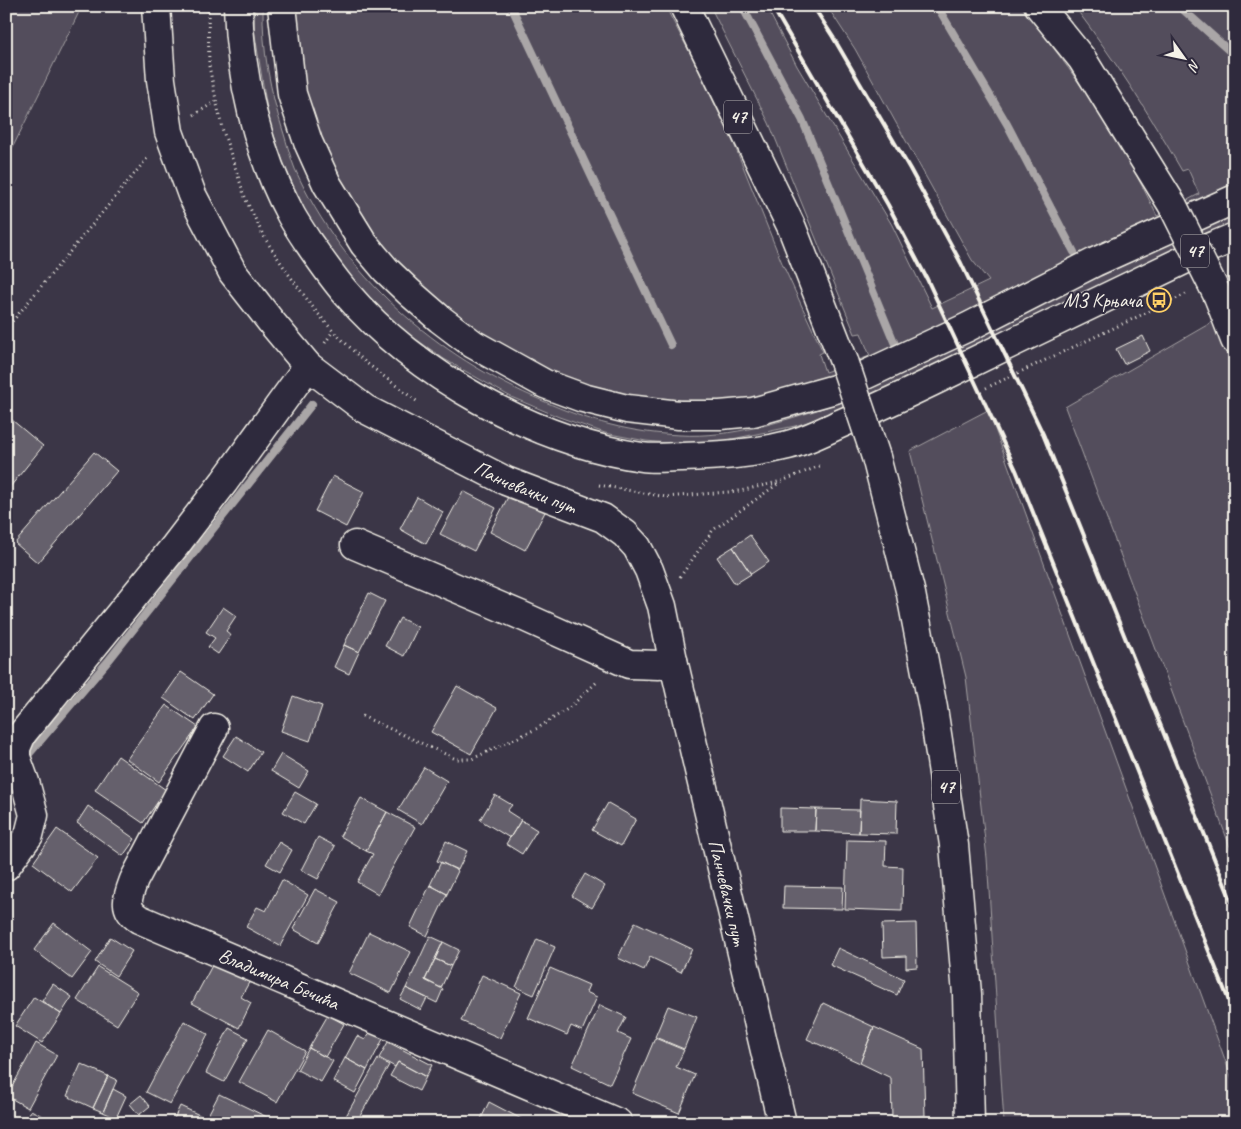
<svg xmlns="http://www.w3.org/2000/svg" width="1241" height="1129" viewBox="0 0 1241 1129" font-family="Caveat,sans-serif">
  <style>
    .green { fill: #534e5c; stroke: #a4a0a2 }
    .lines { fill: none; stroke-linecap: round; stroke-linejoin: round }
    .stream { stroke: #aaa6a7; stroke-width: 8 }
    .building { fill: #65616c; stroke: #f4f1e8 }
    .minor-casing { stroke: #f4f1e8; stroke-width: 31 }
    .major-casing { stroke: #f4f1e8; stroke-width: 31 }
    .path { stroke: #f4f1e8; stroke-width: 3; stroke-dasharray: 1 4; stroke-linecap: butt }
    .minor { stroke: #2f2a3d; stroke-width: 28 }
    .major { stroke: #2f2a3d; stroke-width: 28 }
    .rail { stroke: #f4f1e8; stroke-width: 4 }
    .major-bridge-casing { stroke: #f4f1e8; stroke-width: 31; stroke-linecap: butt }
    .major-bridge { stroke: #2f2a3d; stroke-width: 28 }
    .labels { text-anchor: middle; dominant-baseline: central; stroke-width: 4; stroke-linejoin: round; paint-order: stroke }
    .shield { fill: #2f2a3d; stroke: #b9b5b5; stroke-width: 1 }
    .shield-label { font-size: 19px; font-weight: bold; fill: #f4f1e8 }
    .poi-label { font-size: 20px; fill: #f4f1e8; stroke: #2f2a3d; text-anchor: end }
    .street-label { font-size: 20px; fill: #f4f1e8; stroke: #2f2a3d }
  </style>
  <rect width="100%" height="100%" fill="#3b3647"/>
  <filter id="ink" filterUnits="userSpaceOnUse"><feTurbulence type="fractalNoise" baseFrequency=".02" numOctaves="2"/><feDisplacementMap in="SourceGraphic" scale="10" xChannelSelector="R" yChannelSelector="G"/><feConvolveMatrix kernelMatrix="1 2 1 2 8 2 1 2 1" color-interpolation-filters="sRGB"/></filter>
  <g filter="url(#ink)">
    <path class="green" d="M6,6h76l-76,155z
      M255,6h8c-1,43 7,85 20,125 4,12 7,26 12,38 48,107 142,188 248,232 45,20 88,32 137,34 52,3 104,-14 152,-30l403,-193v12l-72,30 -278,136 -56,25 -34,11 -82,17 -35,1 -32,-3 -41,-8 -46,-16 -48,-20 -67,-38 -38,-27 -44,-36 -48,-66 -30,-65 -15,-44 -15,-92z
      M294,6h371l26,49 43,89 48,119 41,89 -4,2 6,18 45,-16 -9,-23 -6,1 -86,-211 -59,-117h56l31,60 95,159 40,83 57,-27 -17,-21 -117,-211 -28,-43h194c52,65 101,135 136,210l42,-22 -11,-25 -6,2c-33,-58 -68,-112 -108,-165h161v179l-414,198 -73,17 -33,1 -41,-1 -42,-4 -44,-9 -39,-15 -67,-37 -52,-42 -52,-50 -35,-48 -39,-100z
      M1214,321l21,43v496l-170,-453z
      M988,410l247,677v36h-231l-17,-265 -21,-181 -56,-226z"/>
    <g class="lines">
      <path class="stream" d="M511,6l160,339
        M742,6l60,113 95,230
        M937,6l70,118 67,128
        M1179,6l56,50
        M24,760l85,-100 203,-256
        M6,783l10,-12"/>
    </g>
    <path class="building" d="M1143,336l7,15 -26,13 -8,-15z
      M12,420l31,26 -37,46v-65z
      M94,452l23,19 -79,92 -23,-20z
      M333,476l31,16 -18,35 -31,-16z
      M463,491l33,17 -22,43 -34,-17z
      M510,493l35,19 -20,38 -35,-18z
      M417,497l26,15 -17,32 -26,-15z
      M750,535l19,27 -18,12 -18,-27z
      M733,547l18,27 -16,10 -18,-27z
      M369,593l16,8 -26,51 -15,-7z
      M223,607l13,9 -10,15 5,4 -13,19 -10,-7 7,-9 -9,-6z
      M400,618l18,9 -14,29 -19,-10z
      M344,645l15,7 -10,22 -15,-7z
      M181,672l32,22 -18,26 -32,-22z
      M457,686l40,22 -26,46 -40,-22z
      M293,696l29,10 -12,35 -29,-10z
      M166,705l32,22 -39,55 -32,-23z
      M236,736l25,16 -13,20 -25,-16z
      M281,754l28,17 -10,17 -28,-17z
      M118,756l48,34 -23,33 -48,-33z
      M424,767l23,14 -25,43 -24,-14z
      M295,792l21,12 -12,20 -21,-12z
      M495,795l17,10 -5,6 14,9 -11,18 -30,-18z
      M361,798l26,14 -21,39 -26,-15z
      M860,799l37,2 -1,33 -37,-1z
      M608,803l28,16 -15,27 -29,-16z
      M88,806l47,33 -12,17 -46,-33z
      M780,808l36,1 -1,22h-35z
      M816,809l44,1 -1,23 -44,-2z
      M387,812l28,15 -37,67 -21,-12 16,-28 -7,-3z
      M521,820l16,10 -15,24 -16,-10z
      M57,829l41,29 -26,34 -39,-29z
      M318,837l17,9 -17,33 -17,-9z
      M847,840l39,1 -1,25 18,1 -1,44 -57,-2z
      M446,841l21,10 -9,19 -21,-9z
      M279,842l13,8 -12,22 -14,-8z
      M441,862l17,9 -11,23 -17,-9z
      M585,874l20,12 -13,22 -20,-12z
      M282,880l26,15 -28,51 -34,-19 11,-20 9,4z
      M430,885l17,9 -20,42 -17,-9z
      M784,886l59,1 -1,22 -59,-1z
      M315,889l25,13 -22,41 -25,-14z
      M635,922l57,27 -11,23 -31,-15 -6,13 -26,-12z
      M54,923l38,29 -20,27 -38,-29z
      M916,923l1,44 -11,1v-12l-23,1 -1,-33z
      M369,932l42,20 -20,41 -42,-20z
      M430,936l13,6 -18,38 18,9 -6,14 -31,-15z
      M110,937l22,14 -16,25 -21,-14z
      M537,939l18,8 -21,48 -18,-8z
      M443,942l16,8 -8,16 -16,-7z
      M838,948l66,31 -7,16 -67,-30z
      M216,958l36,19 -11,20 10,6 -12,25 -47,-25z
      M435,959l16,7 -10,22 -16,-8z
      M98,967l40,25 -21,33 -40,-25z
      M550,968l39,17 -3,7 11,5 -15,34 -11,-5 -4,9 -39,-17z
      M482,975l39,18 -21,45 -39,-17z
      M53,984l19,13 -11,17 -19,-13z
      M406,988l21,10 -6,12 -21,-11z
      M34,997l27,17 -19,29 -27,-17z
      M823,1003l51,24 -14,36 -53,-24z
      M600,1005l26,12 -8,16 13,6 -21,45 -38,-18z
      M668,1006l29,11 -13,32 -29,-12z
      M328,1015l16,9 -19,33 -16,-9z
      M184,1021l24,13 -38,70 -24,-12z
      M874,1027l49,22 2,67 -33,2 -1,-40 -31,-15z
      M229,1028l19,10 -24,44 -18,-9z
      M268,1030l37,21 -28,51 -38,-20z
      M370,1032l13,7 -16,31 -22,-12 12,-22 8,4z
      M655,1038l29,12 -8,17 19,8 -16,38 -47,-20z
      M388,1042l44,23 -6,12 -28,-15 -3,5 -16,-9z
      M36,1043l21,12 -29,53 -21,-12z
      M309,1048l24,13 -12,21 -24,-12z
      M345,1058l22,12 -12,23 -22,-12z
      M378,1059l11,6 -33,58h-14z
      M398,1062l28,15 -7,14 -29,-15z
      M81,1064l27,12 -15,32 -26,-12z
      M108,1076l9,4 -14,32 -10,-4z
      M113,1089l13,7 -10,22 -13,-6z
      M219,1094l52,25 -1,4h-47l-15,-8z
      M141,1095l9,11 -11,9 -9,-11z
      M489,1102l40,21h-50z
      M180,1106l26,12 -2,5h-32z
      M31,1110l24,13h-30z"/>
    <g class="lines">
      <g class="minor-casing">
        <g id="minor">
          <path id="s1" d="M156,6l5,74 8,52 23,63 41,78 39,50 36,43 57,43 141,72 97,37 22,16 12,13 12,23 13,36 11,54 109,463"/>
          <path d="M355,545l165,70 109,49 30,1 14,-5"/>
          <path id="s2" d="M214,728l-80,152c-6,16 -12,28 5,39l479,204"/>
          <path d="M6,866l23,-31 5,-20 -9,-33 -9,-25v-9l6,-14 153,-188 49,-64 84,-116"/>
        </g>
      </g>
      <g class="major-casing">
        <path id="major" d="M238,6c2,71 19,146 53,209 5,9 11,18 17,27 12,17 24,35 38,51 70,82 190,149 296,164 13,2 26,0 39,0 36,-1 72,-3 107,-12 19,-5 36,-14 54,-22 35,-15 69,-31 104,-48 88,-43 176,-85 265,-128l24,-10
          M282,6l10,88 16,48 19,42 37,60 22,26 23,22 31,27 33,25 72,40 38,14 44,11 52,6h41l33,-3 82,-23 133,-62 127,-65 140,-63
          M684,6l108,222 53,136
          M1039,6l43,53 91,147
          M1218,296l17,44
          M876,457l35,137 22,114 21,137 13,149 3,129"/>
      </g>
      <path class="path" d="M208,6l1,60 13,62 24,72 18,37 23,35 28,38 18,21 32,31 54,41
        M194,115l22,-14
        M6,329l143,-173
        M325,343l8,-12
        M986,388l200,-94
        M599,485l67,12 74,-6 42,-10 40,-16
        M680,577l33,-47 66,-47
        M362,716l94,43h16l66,-31 31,-20 29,-27"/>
      <use href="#minor" class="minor"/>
      <use href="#major" class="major"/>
      <path class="rail" d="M772,6l116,199 39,74 89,191 219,546
        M813,6l20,31 77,132 51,94 82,171 192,476"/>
      <g class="major-bridge-casing">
        <path id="major-bridge" d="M1173,206l45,90
          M845,364l31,93"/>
      </g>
      <use href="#major-bridge" class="major-bridge"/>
    </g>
  </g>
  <defs>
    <g id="bus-ring" transform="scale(1.25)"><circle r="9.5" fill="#2f2a3d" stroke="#ffd166" stroke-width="1.5"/><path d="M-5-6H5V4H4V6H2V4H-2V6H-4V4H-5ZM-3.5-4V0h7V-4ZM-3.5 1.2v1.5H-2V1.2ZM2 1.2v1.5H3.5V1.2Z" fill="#ffd166"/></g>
  </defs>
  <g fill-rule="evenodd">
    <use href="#bus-ring" x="1159" y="300"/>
  </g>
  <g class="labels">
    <g class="shield">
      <rect x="724" y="100.5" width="28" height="33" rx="4"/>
      <rect x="1181" y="234.5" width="28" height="33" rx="4"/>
      <rect x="932" y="770.5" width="28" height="33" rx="4"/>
    </g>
    <g class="shield-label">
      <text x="738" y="117">47</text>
      <text x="1195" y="251">47</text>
      <text x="946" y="787">47</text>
    </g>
    <g class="poi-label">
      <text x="1142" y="300">МЗ Крњача</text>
    </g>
    <g class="street-label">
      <text stroke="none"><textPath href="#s1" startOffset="651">Панчевачки пут</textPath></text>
      <text stroke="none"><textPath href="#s1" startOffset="1138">Панчевачки пут</textPath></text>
      <text stroke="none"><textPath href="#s2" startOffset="368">Владимира Бечића</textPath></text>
    </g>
  </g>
  <rect width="1241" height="1129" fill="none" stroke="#2f2a3d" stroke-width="25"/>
  <rect x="12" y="12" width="1216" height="1104" fill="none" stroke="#f4f1e8" stroke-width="2" filter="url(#ink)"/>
  <g transform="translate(1184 58) rotate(123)" stroke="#2f2a3d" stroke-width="4" paint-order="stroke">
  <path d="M0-4L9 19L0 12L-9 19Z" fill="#f4f1e8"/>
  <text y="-8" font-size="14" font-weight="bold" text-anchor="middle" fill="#f4f1e8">N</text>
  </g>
</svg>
